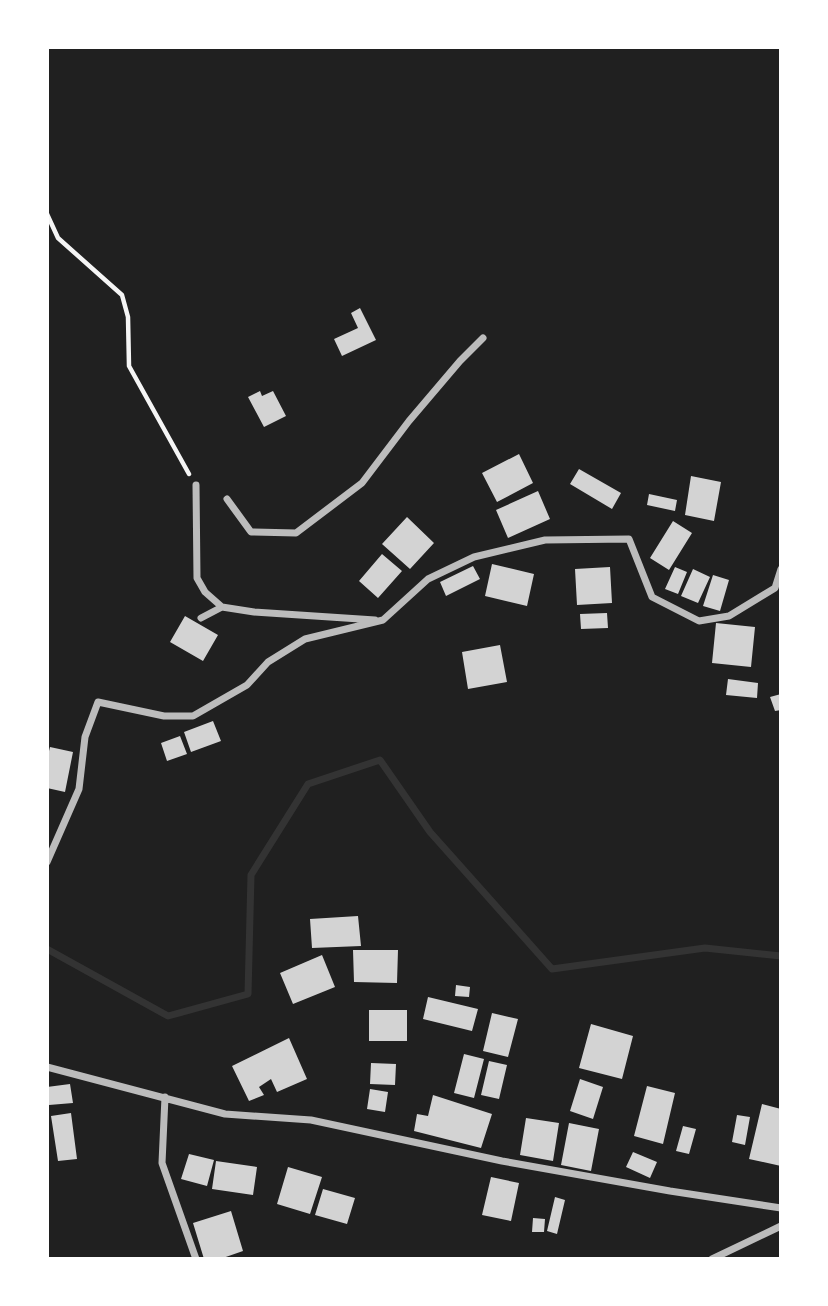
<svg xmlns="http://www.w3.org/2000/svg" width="828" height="1306" viewBox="0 0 828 1306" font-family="'PT Sans',sans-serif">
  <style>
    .green { fill: #202020 }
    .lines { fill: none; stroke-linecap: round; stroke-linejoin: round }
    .stream { stroke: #333; stroke-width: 7 }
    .building { fill: #d3d3d3 }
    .path { stroke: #f5f5f5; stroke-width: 4.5 }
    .minor { stroke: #bcbcbc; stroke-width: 7 }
  </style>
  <rect width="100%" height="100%" fill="#111"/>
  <path class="green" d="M47,47h734v1212h-734z"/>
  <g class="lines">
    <path class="stream" d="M47,949l121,67 80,-22 3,-119 57,-91 72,-24 50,72 122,137 153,-21 76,8"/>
  </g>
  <path class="building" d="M360,308l16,32 -34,16 -8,-17 24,-11 -7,-15z
    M260,391l2,5 11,-5 13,25 -22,11 -16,-30z
    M519,454l14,29 -36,19 -15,-29z
    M579,469l42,24 -9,16 -42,-25z
    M691,476l30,6 -7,39 -29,-6z
    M538,491l12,28 -42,19 -12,-28z
    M649,494l28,6 -2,11 -28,-6z
    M407,517l27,26 -24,26 -28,-25z
    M673,521l19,12 -23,37 -19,-12z
    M382,554l20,17 -24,27 -19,-17z
    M492,564l42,10 -7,32 -42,-10z
    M473,566l7,13 -34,17 -6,-14z
    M610,567l2,36 -35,2 -2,-36z
    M675,567l12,5 -9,22 -13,-5z
    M693,569l17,8 -12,26 -17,-7z
    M713,575l16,5 -9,31 -17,-5z
    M607,613l1,15 -27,1 -1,-15z
    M185,616l33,19 -15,26 -33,-19z
    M716,623l39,4 -4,40 -39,-4z
    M500,645l7,37 -39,7 -6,-37z
    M728,679l30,4 -1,15 -31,-3z
    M781,694v16l-6,1 -5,-14z
    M213,721l8,20 -30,11 -7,-20z
    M180,736l7,18 -20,7 -6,-18z
    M50,747l23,5 -8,40 -18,-4v-29z
    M358,916l3,30 -49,2 -2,-29z
    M353,950h45l-1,33 -43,-1z
    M322,955l13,32 -42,17 -13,-31z
    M456,985l14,2 -1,10 -14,-1z
    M428,997l50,12 -6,22 -49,-12z
    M369,1010h38v31h-38z
    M492,1013l26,6 -10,38 -25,-6z
    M591,1024l42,12 -11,43 -43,-11z
    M289,1038l18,41 -30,13 -6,-13 -12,8 5,8 -15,6 -17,-35z
    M464,1054l20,5 -10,39 -20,-5z
    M489,1061l18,4 -8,34 -18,-4z
    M371,1063l25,1 -1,21 -25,-1z
    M580,1079l23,8 -10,32 -23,-8z
    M70,1084l3,19 -24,2 -2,-18z
    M647,1086l28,7 -12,51 -29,-8z
    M370,1089l18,3 -3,20 -18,-3z
    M433,1095l59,19 -11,34 -67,-17 3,-17 11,2z
    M762,1104l19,5v57l-32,-7z
    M71,1113l6,46 -19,2 -7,-45z
    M737,1115l13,2 -5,28 -13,-3z
    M526,1118l33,5 -6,38 -33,-6z
    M569,1123l30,6 -8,42 -30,-6z
    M683,1126l13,3 -7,25 -13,-3z
    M633,1152l24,10 -7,16 -24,-11z
    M189,1154l25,6 -7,26 -26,-7z
    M216,1161l41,6 -4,28 -41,-6z
    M288,1167l34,10 -12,37 -33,-10z
    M491,1177l28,6 -8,38 -29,-6z
    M323,1189l32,9 -8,26 -32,-9z
    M555,1197l10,3 -8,34 -10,-3z
    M231,1211l12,40 -23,8h-16l-11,-36z
    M533,1218l12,1 -1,13h-12z"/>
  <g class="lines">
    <path class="path" d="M47,214l11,24 64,57 6,22 1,49 60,108"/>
    <path class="minor" d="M196,485l1,93 8,14 17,15 32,5 121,8
      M227,499l24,33 45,1 66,-50 47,-62 51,-60 23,-23
      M201,618l21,-11
      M47,862l32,-73 6,-52 13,-35 66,14h29l54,-31 21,-23 37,-23 78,-19 45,-41 46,-22 71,-17 84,-1 23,58 47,24 30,-5 46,-28 6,-19
      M47,1067l178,47 86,6 191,41 168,30 111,17
      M165,1097l-3,66 34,96
      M712,1259l69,-33"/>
  </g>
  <rect width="828" height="1306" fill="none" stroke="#ffffff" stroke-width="98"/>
</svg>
